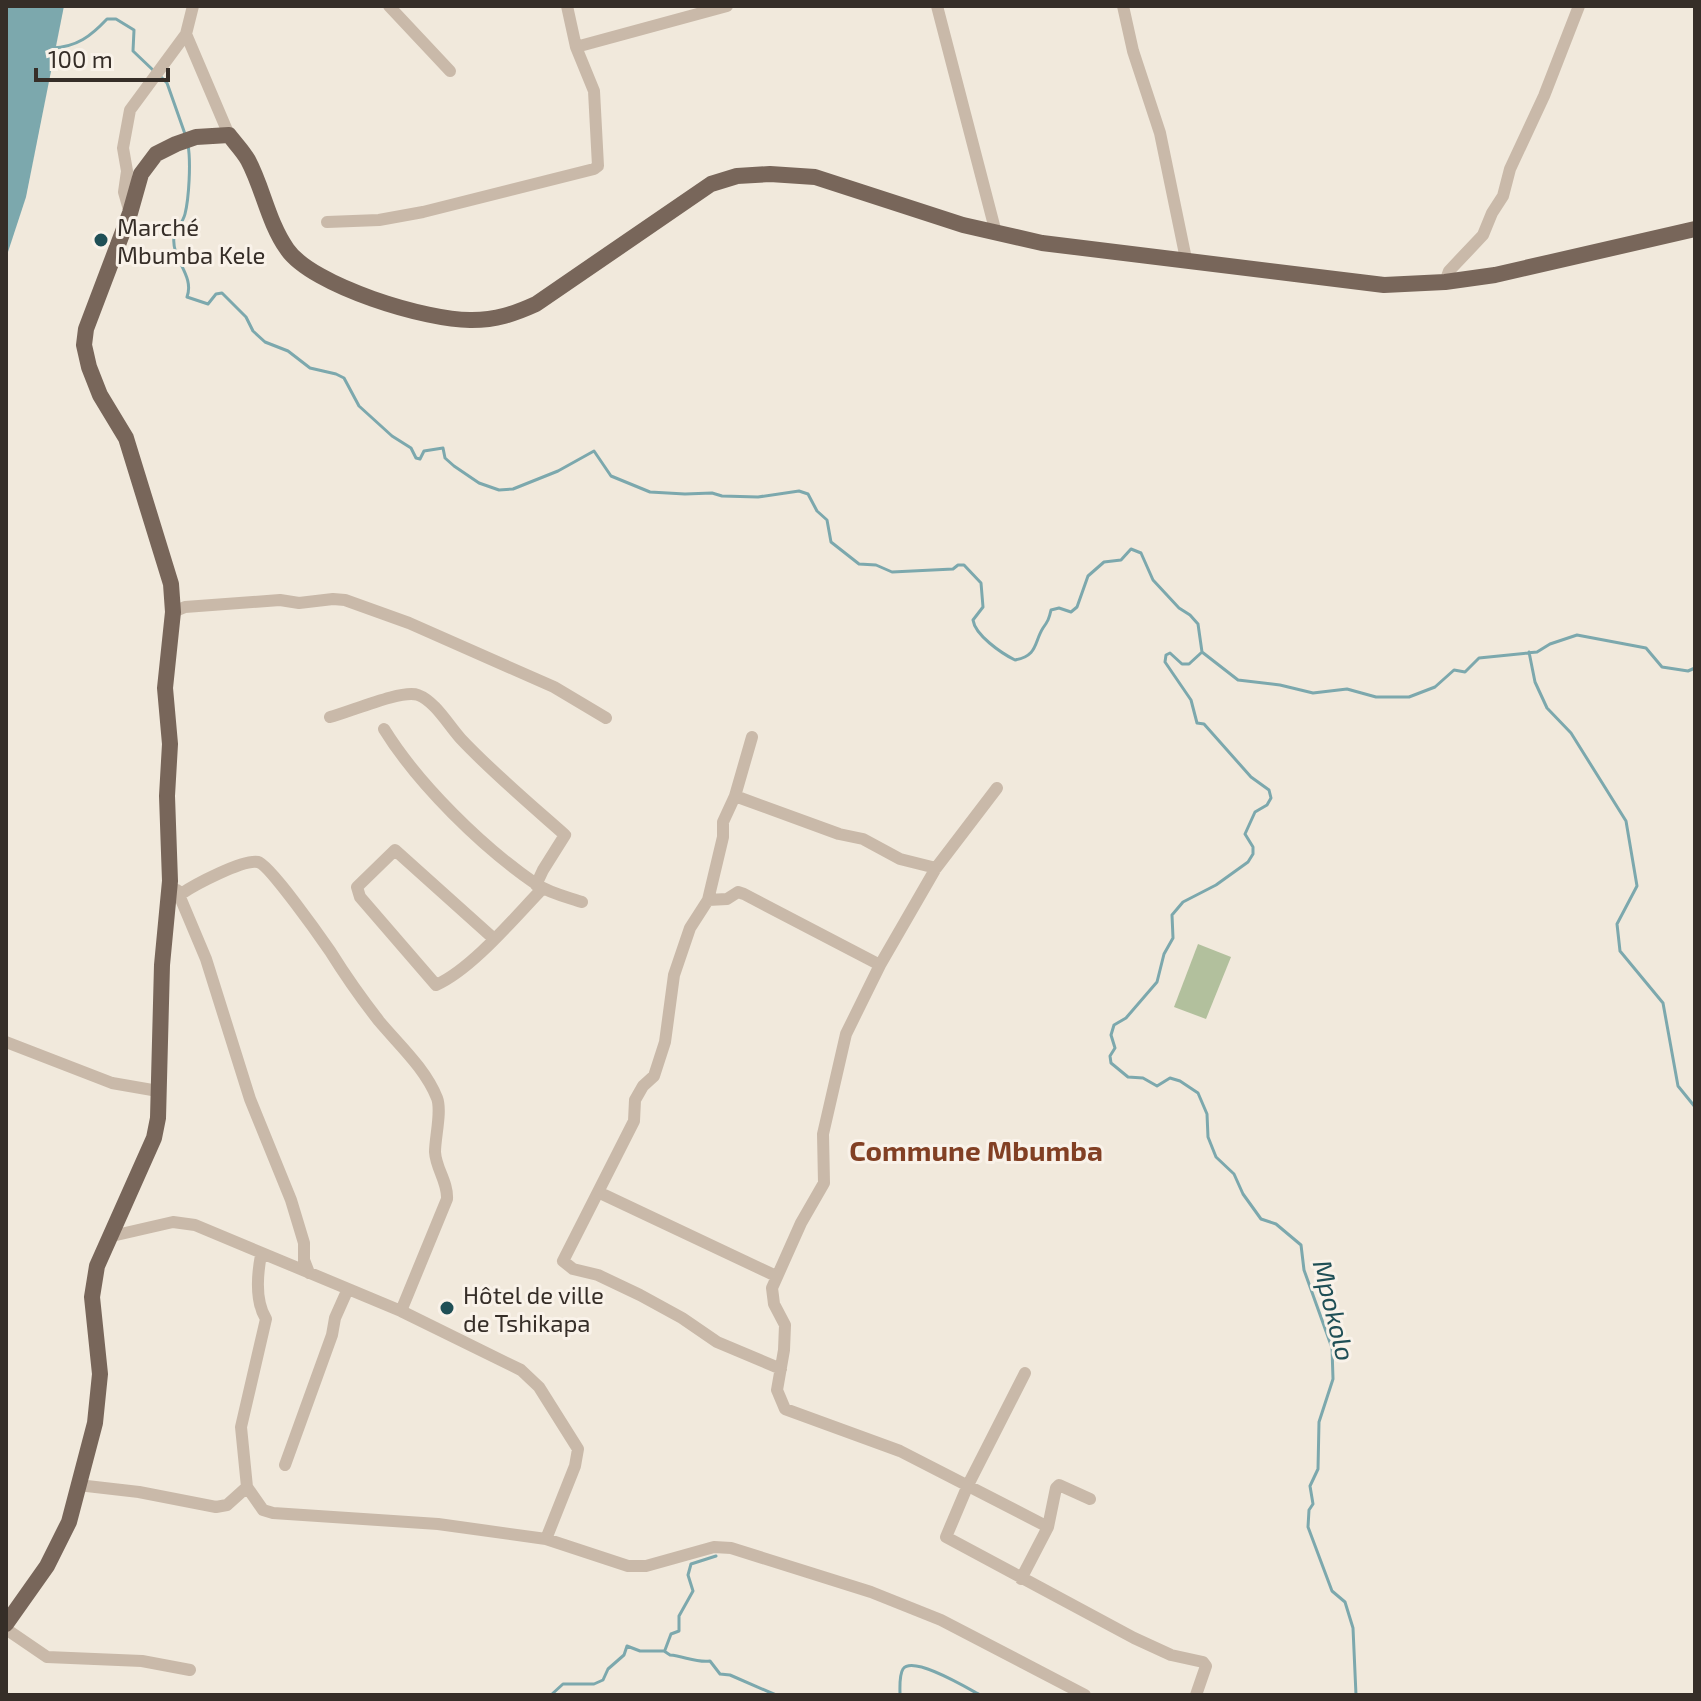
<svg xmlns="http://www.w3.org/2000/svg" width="1701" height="1701" viewBox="0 0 1701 1701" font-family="'Exo 2',sans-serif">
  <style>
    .green { fill: #b2c09d }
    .water { fill: #7ca8ad }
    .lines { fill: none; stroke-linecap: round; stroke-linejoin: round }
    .stream { stroke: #7ca8ad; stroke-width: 3 }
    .minor { stroke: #c9b9a9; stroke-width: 12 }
    .major { stroke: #78665a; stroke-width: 16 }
    .poi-dot { fill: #1f4f56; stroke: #f9f2e9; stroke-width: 3 }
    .labels { text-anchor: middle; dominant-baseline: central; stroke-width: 6; stroke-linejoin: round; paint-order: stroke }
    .poi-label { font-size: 24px; fill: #362e28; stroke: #f9f2e9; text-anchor: start }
    .water-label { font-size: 26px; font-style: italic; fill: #1f4f56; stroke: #f9f2e9 }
    .quarter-label { font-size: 28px; font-weight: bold; fill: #824024; stroke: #f9f2e9 }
  </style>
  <rect width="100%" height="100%" fill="#f1e9dc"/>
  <path class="green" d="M1198,944l33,13 -25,62 -32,-12z"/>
  <path class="water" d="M6,6h58l-38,191 -20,61z"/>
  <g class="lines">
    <path class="stream" d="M52,48c25,-1 39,-12 55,-29h9l18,11 -1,21 21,20
      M160,76l7,7 18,51
      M188,145c3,17 1,53 -3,69 -2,8 -9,16 -11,23 -3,22 21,38 13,60l21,7 8,-10 6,-1 24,24 7,14 12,11 23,9 22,17 26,6 8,4 15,28 33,30 19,12 5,10 4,1 4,-8 19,-3 2,10 9,8 25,17 20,7 14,-1 45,-18 36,-20 17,25 39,16 35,2 27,-1 10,3 36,1 41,-6 9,3 9,17 10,9 4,22 28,22 17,1 16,7 61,-3 5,-4h6l17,18 2,24 -10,13c2,15 28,33 42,40 23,-4 19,-18 28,-32 5,-7 6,-9 8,-18l8,-2 12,4 6,-5 11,-31 16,-14 17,-2 10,-11 10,4 12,27 26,28 11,7 8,9 4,28 36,28 42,5 33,8 34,-4 29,8h33l26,-10 19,-17 11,2 14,-14 58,-6 13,-8 27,-9 69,13 16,19 26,4 7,-3
      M1202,652l-13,12h-7l-12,-11 -4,2 -1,7 26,38 6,23 7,1 47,53 18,13 2,8 -4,7 -12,7 -10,22 8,13v7l-5,8 -32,23 -33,17 -11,13 1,23 -9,16 -7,28 -31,36 -12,7 -3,10 4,13 -5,8 1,7 17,14 15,1 14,8 13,-8 10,3 18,12 9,21 1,23 8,20 18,17 9,20 18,25 15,5 25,21 3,25 28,78 1,31 -14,43 -1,47 -8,17 3,18 -4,6 -1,17 24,64 13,11 8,26 3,67
      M1529,652l6,30 12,26 24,25 55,88 11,65 -20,38 3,27 43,52 15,83 17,21
      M665,1650l6,-16 8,-3v-15l14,-25 -5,-16 3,-11 25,-8
      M551,1695l12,-11h31l9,-4 5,-11 16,-14 3,-9 13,5h24l6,4c14,1 26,8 40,6l10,13 10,1 46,20
      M900,1695c0,-7 -1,-20 3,-26 10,-14 64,19 77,26"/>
    <path class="minor" d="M389,6l61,65
      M937,6l59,227
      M1123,6l10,45 27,82 26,126
      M186,34l43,101
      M576,47l151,-41
      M130,213l-6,-21 3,-21 -4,-23 7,-38 56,-76 7,-28
      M327,222l52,-2 44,-8 171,-43 4,-3 -4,-75 -18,-44 -9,-41
      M1445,282l4,-11 34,-36 9,-22 11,-17 7,-27 34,-73 35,-90
      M173,612l12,-5 95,-7 19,3 34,-4 12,1 64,23 145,64 52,31
      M330,717c20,-5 72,-28 88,-22 17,6 31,31 43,44 32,34 69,65 104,96l-22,35 -7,15
      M384,729c34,55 98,118 152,155 13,9 31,13 46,18
      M752,737l-17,59 -12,26v15l-15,63 -18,28 -16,47 -9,67 -11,34 -11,10 -8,14 -1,21 -71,140 10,8 25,6 42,20 42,23 35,24 64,27
      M997,788l-61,80 -56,97 -34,69 -23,100 1,49 -23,40 -29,65 2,16 11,21 -1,25 -7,40 8,19 115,42 148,76
      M735,796l104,38 24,5 37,20 36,9
      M177,890l29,69 44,140 41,101 13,43v17l5,13
      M181,894c13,-9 62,-35 77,-32 11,2 63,76 72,89 15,24 31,47 49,70 20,24 46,47 58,77 5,13 -2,39 -2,54 1,17 13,30 12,47l-46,112
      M708,900l19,-1 11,-7 6,2 136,71
      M493,938l-98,-88 -38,37 3,10 76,88c36,-16 79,-68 107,-97
      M6,1042l106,41 46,8
      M598,1192l178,84
      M112,1236l61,-14 22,3 206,86 120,59 18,17 39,62 -3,17 -29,73
      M1025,1373l-57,112 -22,52 188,101 37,17 32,7 3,4 -10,29
      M285,1465l47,-130 3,-17 12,-27
      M78,1485l61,7 77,15 11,-2 20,-18 16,23 10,3 165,11 108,15 82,27h18l68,-19 17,1 140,44 70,28 144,75
      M247,1487l-6,-60 25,-108c-11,-18 -9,-43 -5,-64
      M1021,1579l27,-52 8,-39 3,-3 31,14
      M6,1629l41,28 95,4 48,9"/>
    <path class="major" d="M6,1624l41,-58 22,-44 26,-99 5,-49 -8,-77 5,-31 57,-128 4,-20 4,-153 8,-84 -3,-85 3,-52 -5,-56 8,-76 -2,-28 -45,-146 -26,-43 -11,-28 -5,-22 2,-16 44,-116 11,-39 15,-20 20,-10 20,-7 33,-2c6,8 14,16 19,25 15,28 20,62 39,89 25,37 141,72 185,71 24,0 42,-6 64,-16l175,-120 26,-8 33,-2 45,3 148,48 79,18 342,42 61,-3 50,-7 200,-46"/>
  </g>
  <g class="poi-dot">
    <circle cx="101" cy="240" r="8"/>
    <circle cx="447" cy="1308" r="8"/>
  </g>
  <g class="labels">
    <g class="poi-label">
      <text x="117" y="226">Marché<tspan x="117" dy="28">Mbumba Kele</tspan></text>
      <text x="463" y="1294">Hôtel de ville<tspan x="463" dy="28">de Tshikapa</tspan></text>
    </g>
    <g class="water-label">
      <text transform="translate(1335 1310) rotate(76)">Mpokolo</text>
    </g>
    <g class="quarter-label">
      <text x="976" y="1150">Commune Mbumba</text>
    </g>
  </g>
  <rect width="1701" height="1701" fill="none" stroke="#362e28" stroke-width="16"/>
  <path d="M36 68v12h132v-12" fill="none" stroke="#362e28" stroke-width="4"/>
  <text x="48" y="68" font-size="24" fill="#362e28" stroke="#f9f2e9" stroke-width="6" paint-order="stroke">100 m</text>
</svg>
